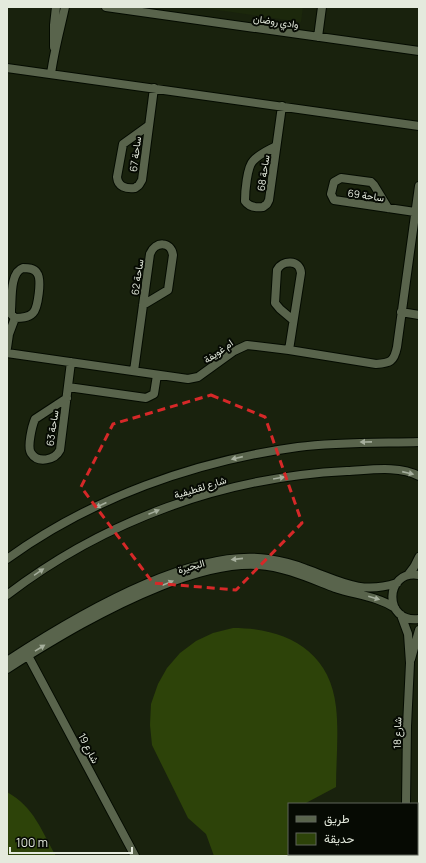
<svg xmlns="http://www.w3.org/2000/svg" width="426" height="863" viewBox="0 0 426 863" font-family="Manrope,Vazirmatn,sans-serif">
  <style>
    .built { fill: #1c280c }
    .green { fill: #2d4309 }
    .lines { fill: none; stroke-linecap: round; stroke-linejoin: round }
    .minor-casing { stroke: #040b00; stroke-width: 10 }
    .minor { stroke: #59644c; stroke-width: 8 }
    .oneway { fill: #a5ae9c }
    .marked { fill: none; stroke: #d62828; stroke-width: 3; stroke-dasharray: 8 5; stroke-linejoin: round }
    .labels { text-anchor: middle; dominant-baseline: central; stroke-width: 4; stroke-linejoin: round; paint-order: stroke }
    .street-label { font-size: 10px; fill: #e4eadd; stroke: #060a03 }
  </style>
  <rect width="100%" height="100%" fill="#19220d"/>
  <path class="built" d="M196,7h107l-2,15z"/>
  <path class="green" d="M233,628c52,0 97,22 103,79 3,27 0,54 0,80l-32,17h-15v50h19l1,2h-95l-8,-22 -18,-16 -36,-73 -2,-20 1,-21 7,-20 9,-16 13,-15 16,-12 17,-8z
    M7,792c27,15 34,38 49,64h-49z"/>
  <g class="lines">
    <g class="minor-casing">
      <path id="minor" d="M106,7l313,44
        M318,37l4,-30
        M54,47v-22l2,-18
        M7,68l412,58
        M51,74c3,-23 9,-44 14,-67
        M148,126l-25,18 -6,33c1,10 9,12 18,11l4,-3 3,-5 12,-92
        M276,146c-7,4 -17,8 -23,15 -6,6 -8,31 -8,40 4,6 10,7 18,6l4,-3 2,-4 13,-94
        M388,208l-14,-23 -3,-3 -30,-4 -7,4 -3,12 3,6 81,12
        M23,268c5,0 11,0 14,5 5,6 1,35 -4,40 -5,5 -12,5 -18,5l-4,-4v-4c1,-12 -1,-38 12,-42z
        M401,312l18,3
        M7,348l2,-14 6,-16
        M289,350l12,-77c-1,-14 -19,-13 -24,-3l-2,33 5,6 13,11
        M7,353l181,26 10,-2 36,-26 13,-6 42,5 87,14c14,-1 18,-2 21,-17l22,-161
        M134,371l16,-117c5,-13 21,-13 23,1l-5,35 -25,15
        M68,387l78,11 8,-4 3,-19
        M67,398l-32,21c-3,7 -8,28 -4,34 7,11 24,7 29,-3l11,-88
        M7,559c84,-61 188,-98 291,-112 40,-5 81,-4 121,-5
        M408,575l6,-8 5,-10
        M419,575c-35,-6 -36,49 0,44
        M7,595c98,-75 217,-118 340,-124 22,-1 52,-6 72,5
        M401,615l7,19 2,29 -3,63 -1,78
        M26,652l109,204
        M411,659l8,-29
        M7,661c64,-42 183,-114 261,-102 13,2 26,5 38,10 34,12 54,26 91,14
        M7,669c49,-31 99,-61 154,-83 30,-12 64,-23 97,-21 28,2 51,13 77,23 21,7 42,8 60,20
        M417,818h2"/>
    </g>
    <use href="#minor" class="minor"/>
  </g>
  <defs><path id="oneway-solid" d="M-6-.8H1V-3.2L6.5 0L1 3.2V.8H-6Z"/></defs>
  <g class="oneway">
    <use href="#oneway-solid" transform="translate(366 442) rotate(179)"/>
    <use href="#oneway-solid" transform="translate(237 458) rotate(167)"/>
    <use href="#oneway-solid" transform="translate(408 473) rotate(13)"/>
    <use href="#oneway-solid" transform="translate(279 478) rotate(-10)"/>
    <use href="#oneway-solid" transform="translate(101 505) rotate(155)"/>
    <use href="#oneway-solid" transform="translate(154 512) rotate(-22)"/>
    <use href="#oneway-solid" transform="translate(237 559) rotate(174)"/>
    <use href="#oneway-solid" transform="translate(39 572) rotate(-34)"/>
    <use href="#oneway-solid" transform="translate(168 583) rotate(-22)"/>
    <use href="#oneway-solid" transform="translate(374 598) rotate(16)"/>
    <use href="#oneway-solid" transform="translate(40 648) rotate(-32)"/>
  </g>
  <path class="marked" d="M211,395l54,22 37,106 -66,67 -83,-7 -72,-96 32,-63z"/>
  <g class="labels">
    <g class="street-label">
      <text transform="translate(276 21) rotate(8)">وادي روضان</text>
      <text transform="translate(135 154) rotate(-83)">ساحة 67</text>
      <text transform="translate(263 173) rotate(-82)">ساحة 68</text>
      <text transform="translate(366 195) rotate(8)">ساحة 69</text>
      <text transform="translate(137 277) rotate(-82)">ساحة 62</text>
      <text transform="translate(218 351) rotate(-35)">ام غويفة</text>
      <text transform="translate(52 428) rotate(-82)">ساحة 63</text>
      <text transform="translate(200 487) rotate(-17)">شارع لقطيفية</text>
      <text transform="translate(191 566) rotate(-16)">البحيرة</text>
      <text transform="translate(397 733) rotate(-89)">شارع 18</text>
      <text transform="translate(89 748) rotate(62)">شارع 19</text>
    </g>
  </g>
  <rect width="426" height="863" fill="none" stroke="#e4eadd" stroke-width="16"/>
  <rect x="288" y="803" width="130" height="52" fill="#060a03" stroke="#5f645a"/>
  <rect x="296" y="816" width="20" height="6" fill="#59644c" stroke="#5f645a"/>
  <text x="324" y="823" font-size="12" fill="#e4eadd">طريق</text>
  <rect x="296" y="833" width="20" height="12" fill="#2d4309" stroke="#5f645a"/>
  <text x="324" y="843" font-size="12" fill="#e4eadd">حديقة</text>
  <path d="M10 847v6h122v-6" fill="none" stroke="#e4eadd" stroke-width="2"/>
  <text x="16" y="847" font-size="12" fill="#e4eadd" stroke="#060a03" stroke-width="3" paint-order="stroke">100 m</text>
</svg>
